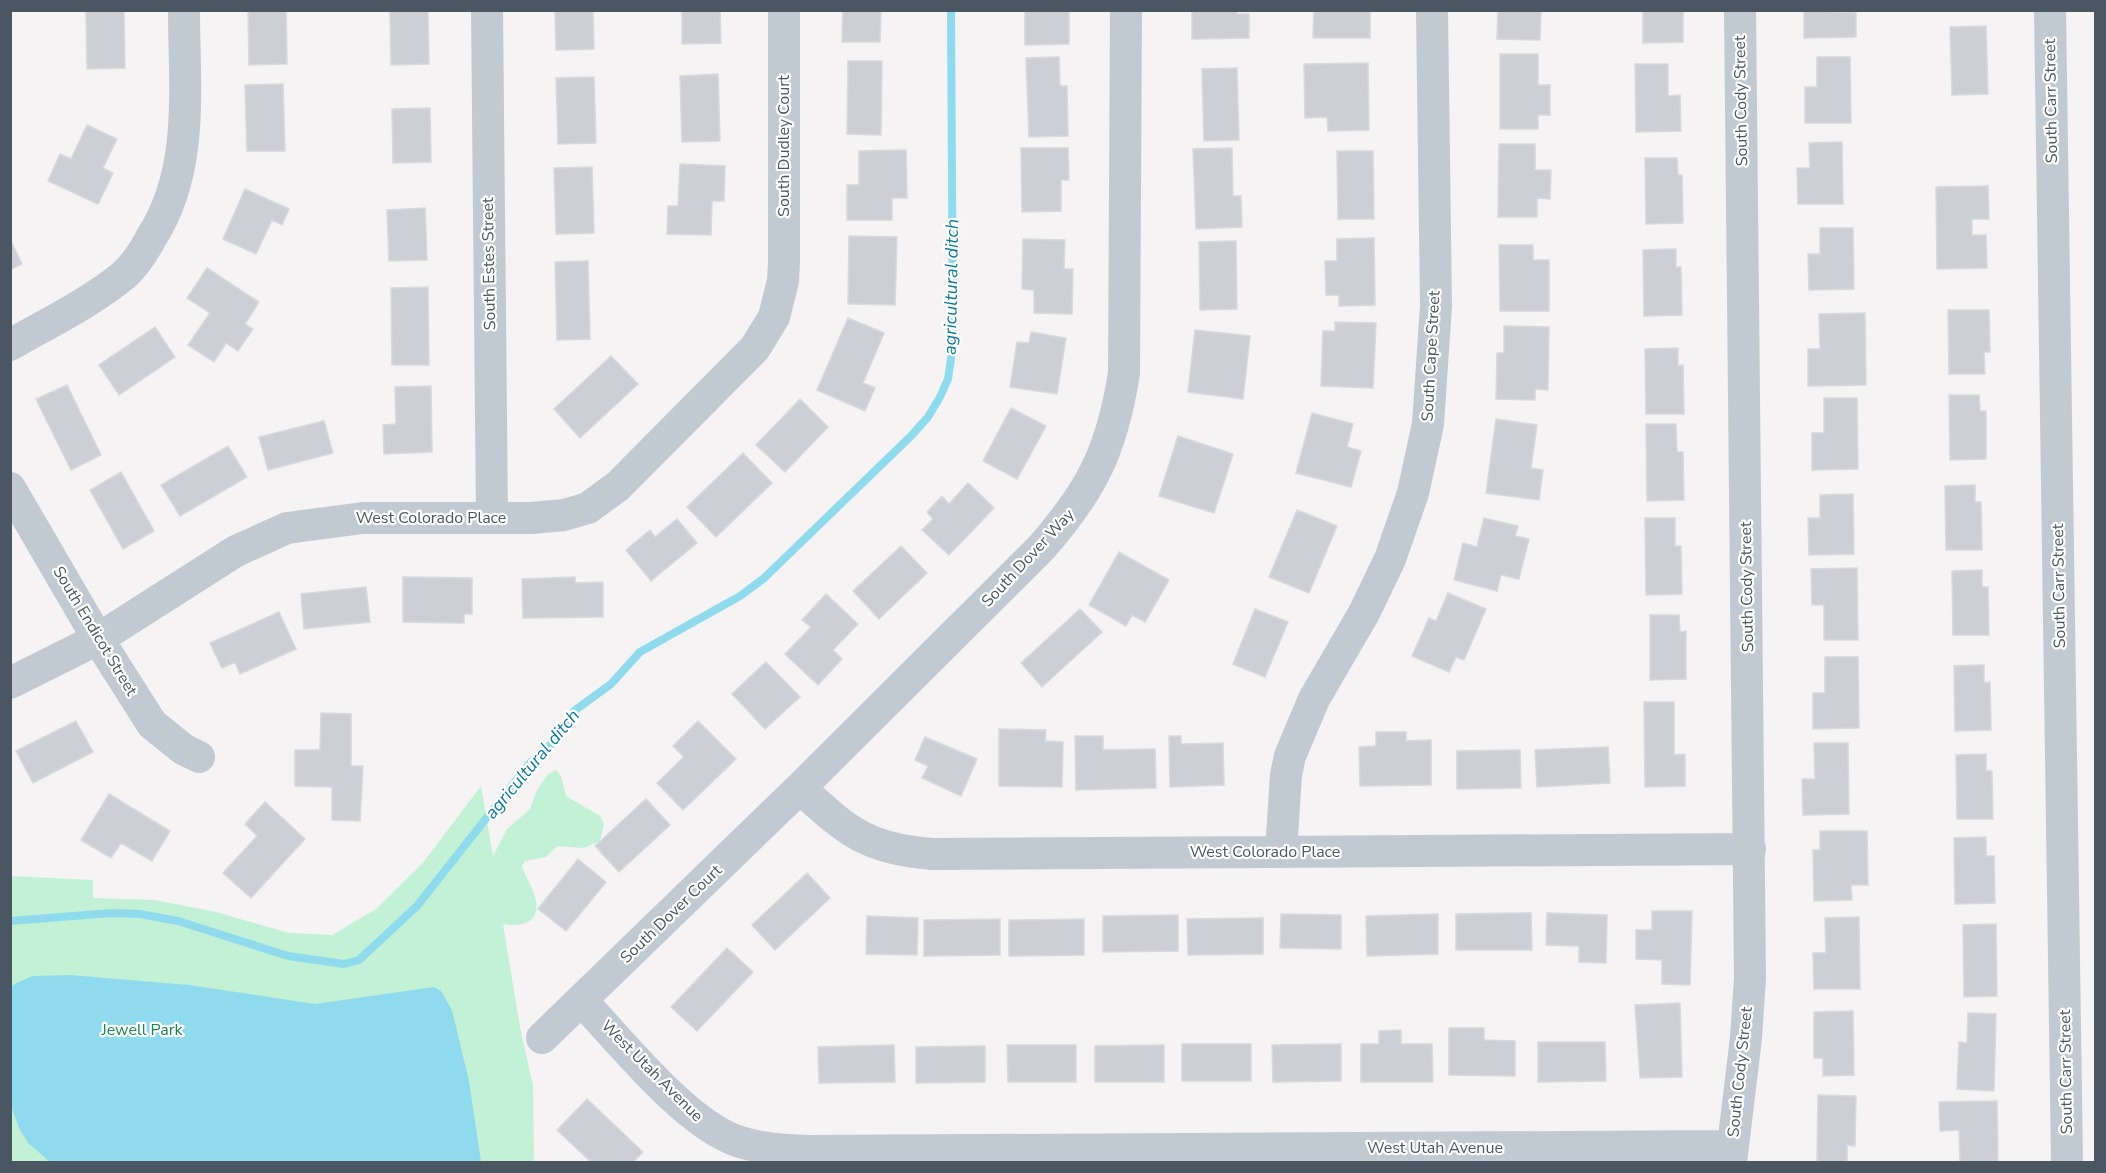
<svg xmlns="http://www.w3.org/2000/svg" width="2106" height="1173" viewBox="0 0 2106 1173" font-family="'Nunito Sans',sans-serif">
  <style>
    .green { fill: #c3f1d5 }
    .water { fill: #90daee }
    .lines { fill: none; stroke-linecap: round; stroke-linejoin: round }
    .stream { stroke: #90daee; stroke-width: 8 }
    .building { fill: #cdcfd5; stroke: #d7d9de; stroke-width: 1.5 }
    .minor { stroke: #c1cad2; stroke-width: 32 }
    .labels { text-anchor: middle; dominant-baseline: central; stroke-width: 4.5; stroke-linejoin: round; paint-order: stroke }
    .street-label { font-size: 16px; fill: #4a5661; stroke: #fff }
    .park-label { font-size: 16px; fill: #17864f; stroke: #fff }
    .water-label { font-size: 18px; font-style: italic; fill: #0c7c9b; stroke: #fff }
  </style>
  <rect width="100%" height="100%" fill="#f5f3f3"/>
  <path class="green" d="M556,770l5,6 5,20 34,20 4,8 -4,17 -16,7 -27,-2 -11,11 -21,4 -3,5c3,11 13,25 14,36 4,22 -18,25 -33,22l17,103 13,59 1,76h-523l-1,-286 83,4v18l62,2 61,12 73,21 43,2 44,-26 46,-45 59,-78 12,70 14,-27 23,-20 7,-19 11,-16z"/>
  <path class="water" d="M70,975l119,10 126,19 119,-17 7,4 11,19 17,71 12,81h-431l-22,-19 -9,-15 -8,-22v-120l21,-10z"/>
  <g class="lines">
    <path class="stream" d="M10,921l101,-8 29,1 38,7 110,35 56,8 15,-4 58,-54 112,-142 28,-25 17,-28 37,-27 29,-32 100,-56 23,-17 148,-143 17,-19 12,-20 8,-18 5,-34 -2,-335"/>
  </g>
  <path class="building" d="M86,10h38l1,58 -38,1z
    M248,10h38l1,54 -38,1z
    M390,10h38l1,54 -38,1z
    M555,10h38l1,39 -38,1z
    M682,10h38l1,33 -39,1z
    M843,10h38l-1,32h-38z
    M1025,10h44v34l-44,1z
    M1192,10h45v4h12v24l-57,1z
    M1314,10h56v28h-57z
    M1498,10h43l-1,30 -43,-1z
    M1643,10h40v32l-40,1z
    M1804,10l52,3v24l-52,1z
    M1986,26l2,68 -36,1 -2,-68z
    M1500,54h38v31h12v30h-12v14h-38z
    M1059,57l1,29h7l1,50 -39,1 -3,-79z
    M1817,57h33l1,66h-46v-36h12z
    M848,61h34l-1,74 -34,-1z
    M1368,63l1,67 -41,1 -1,-14 -22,1 -1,-54z
    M1635,64h33v32l12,-1 1,36 -45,1z
    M1237,68l2,72 -35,1 -2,-72z
    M718,74l2,67 -38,1 -2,-66z
    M594,77l2,66 -38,1 -2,-66z
    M283,84l2,67h-38l-2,-66z
    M430,108l1,54 -38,1 -1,-54z
    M87,125l30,14 -14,29 10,5 -15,31 -50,-23 12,-27 11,5z
    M1842,142l1,62h-45l-1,-36h13l-1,-25z
    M1499,144h36v26h16l-1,29 -13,-1v19h-39z
    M1021,148h47l1,32h-8v31l-39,1z
    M1232,148l1,48h8l1,31 -46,2 -3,-80z
    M906,150l1,48h-15v22h-45v-35h12v-34z
    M1337,151h36l1,68h-36z
    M1645,158h32l1,17h4l1,48 -37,1z
    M680,164l45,2 -1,35h-12l-1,34 -44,-1 1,-28h10z
    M592,167l2,66 -38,1 -2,-66z
    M1988,186l1,33h-17v16h14l1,33 -50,1 -1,-82z
    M245,189l44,20 -7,16 -10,-5 -16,34 -33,-15z
    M425,208l2,52 -38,1 -2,-51z
    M1820,228h33l1,61 -45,1 -1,-36h12z
    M849,236l48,1 -2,68 -47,-1z
    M1374,238l1,67 -36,1v-11h-13l-1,-34h12v-22z
    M10,239l12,25 -12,6z
    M1023,239l42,1 -1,29h9l-1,45 -38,-1v-23l-12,-1z
    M1236,241l1,68 -37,1 -1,-68z
    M1499,245h34v15h16v51h-49z
    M1676,249v18h5l1,48 -38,1 -1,-66z
    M588,261l2,78 -33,1 -2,-78z
    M207,268l52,34 -14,22 8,5 -15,22 -12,-8 -12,19 -26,-17 22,-32 -23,-15z
    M428,287l1,78h-37l-1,-77z
    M1948,310h41l1,42h-6l1,22h-36z
    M1865,313l1,72 -58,1v-37h12l-1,-35z
    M848,318l36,15 -21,50 12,5 -10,23 -48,-21z
    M1335,322l41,1 -3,65 -52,-2 2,-55h12z
    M1504,326l45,1 -1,63 -13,-1v11l-39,-1 1,-46h7z
    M155,327l20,30 -56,38 -20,-30z
    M1195,330l55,6 -7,63 -55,-7z
    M1031,332l35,6 -9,56 -47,-7 7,-45 12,1z
    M1678,348v18l5,-1 1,49h-38l-1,-65z
    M611,356l27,28 -58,54 -26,-29z
    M67,385l34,70 -30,15 -35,-71z
    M431,386l1,66 -48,2 -1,-29 13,-1 -1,-37z
    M1949,395h30l1,16h6v48l-36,1z
    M1824,398h33l1,71 -46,1v-37h12z
    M800,399l28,28 -43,45 -29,-27z
    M1011,408l35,18 -29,53 -34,-18z
    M1312,413l41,11 -6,23 14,4 -10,36 -55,-14z
    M1496,419l41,6 -6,43 12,2 -4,30 -53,-7z
    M324,421l9,32 -65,17 -9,-33z
    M1646,424h30l1,28h6l1,48 -37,1z
    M1178,436l55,18 -19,59 -55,-17z
    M228,446l19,31 -67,39 -19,-31z
    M743,453l29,30 -56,54 -29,-30z
    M121,472l33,59 -31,18 -33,-59z
    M968,483l26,25 -45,47 -27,-25 11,-11 -6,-7 15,-16 7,8z
    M1975,485v17h6l1,48h-36l-1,-64z
    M1853,494l1,60 -45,1 -1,-37h12v-23z
    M1297,510l40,16 -28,67 -40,-16z
    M1484,518l34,8 -3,10 14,3 -10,40 -18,-4 -4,16 -43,-11 9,-37 14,4z
    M1645,518h30v28h6l1,48 -36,1z
    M677,519l20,24 -46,38 -25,-31 24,-20 5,7z
    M901,546l26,27 -48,46 -26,-28z
    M1119,552l50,28 -24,42 -13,-7 -6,11 -37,-21z
    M1857,568l1,72h-34v-35h-12l-1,-36z
    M1982,570v17h6l1,48h-36l-1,-64z
    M403,577l69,1v36h-8v9l-61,-1z
    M575,577v6l28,-1v35l-80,1 -1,-39z
    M366,587l4,35 -66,7 -3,-35z
    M1448,593l38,16 -22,51 -8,-3 -7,15 -37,-16 17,-38 7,3z
    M826,594l32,30 -25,26 9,9 -24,26 -33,-31 26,-27 -9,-7z
    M1080,609l22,23 -60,55 -21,-24z
    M1255,609l33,13 -23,55 -32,-13z
    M279,612l17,37 -56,25 -5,-12 -13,6 -12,-25z
    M1650,615h29l1,17 6,-1v48l-36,1z
    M1825,657h33l1,71 -46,1v-36h12z
    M766,662l34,35 -35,32 -33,-35z
    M1984,665v18l6,-1 1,48 -36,1 -1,-65z
    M1644,702h30v53l11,-1v32l-40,1z
    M321,713l30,1v52h12l-3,55 -28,-1v-33l-37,-1v-36h25z
    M76,721l17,31 -60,31 -17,-32z
    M698,721l38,38 -53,51 -26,-27 27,-26 -11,-11z
    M999,729l47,1 -1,11 18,1 -1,45 -63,-1z
    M1376,732h30v9l25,-1v45l-71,1 -1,-39 17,-1z
    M1075,736h28v14l52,-1 1,39 -80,2z
    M1169,736h12v8l42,-1 1,42 -54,2z
    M925,737l52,22 -16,37 -39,-18 6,-12 -13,-6z
    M1814,743h34l1,71 -46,1 -1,-36h13z
    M1608,747l2,36 -73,4 -2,-37z
    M1520,750l1,38 -64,1v-38z
    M1986,754v17h6l1,48h-36l-1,-64z
    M109,794l61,37 -18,30 -31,-18 -10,15 -30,-18z
    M646,799l24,26 -51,47 -24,-26z
    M265,802l40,37 -54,59 -28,-25 34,-37 -12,-12z
    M1820,831h47l1,54h-17l1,15 -38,1 -1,-51h7z
    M1986,837v19h8l1,47 -40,1 -1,-66z
    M578,859l28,23 -40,49 -28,-22z
    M807,873l23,25 -55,52 -23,-25z
    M1652,911h40l-2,74 -28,-1v-24l-26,-1v-29h16z
    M1531,913l1,37h-76v-36z
    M1547,913l60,2 -1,48 -27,-1v-16l-33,-1z
    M1281,914l60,1v34l-61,-1z
    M1438,914v40l-71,2 -1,-40z
    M1178,915v36l-75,1v-36z
    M867,916l51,2 -1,37 -51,-1z
    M1859,917l1,72h-46l-1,-36h13l-1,-35z
    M1263,918v36l-75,1 -1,-36z
    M1000,919v36l-76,1v-36z
    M1084,919v36l-75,1v-36z
    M1996,924l1,72 -33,1 -1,-72z
    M727,948l26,24 -56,59 -26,-24z
    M1680,1003l2,74 -42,1 -5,-73z
    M1853,1011l1,64 -31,1v-18h-9v-46z
    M1968,1013l28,1 -2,77 -37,-2 2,-47 8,1z
    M1449,1028h35v12l31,1v35l-66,-1z
    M1401,1030v14h31l1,38h-72v-38h18v-13z
    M1538,1042h67l1,39 -68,1z
    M1182,1044h69v37h-69z
    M1341,1044v37l-68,1 -1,-37z
    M894,1045l1,37 -76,1 -1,-36z
    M1007,1045h69v37h-68z
    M1164,1045v37h-69v-36z
    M985,1046v36l-69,1v-36z
    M1818,1095l38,1 -1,50 -8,-1v17h-30z
    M587,1099l56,53 -10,10h-42l-34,-32z
    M1997,1101l1,61h-38l-1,-32 -19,1 -1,-29z"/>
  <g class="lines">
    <path class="minor" d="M487,10l5,508
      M2050,10l17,1152
      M10,345c38,-22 80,-42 114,-70 11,-10 20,-24 27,-37 44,-68 33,-150 33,-228
      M10,488l88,151 54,85 31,25 16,8
      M10,683l88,-44 138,-88 51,-23 76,-10h168l33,-3 24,-7 30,-22 137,-138 19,-31 9,-36 1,-20v-251
      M800,788c47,43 66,61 132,66l818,-5
      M1281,852l5,-77 4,-19 24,-57 50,-86 26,-54 23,-66 15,-69 8,-118 -4,-296
      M582,1001c40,42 102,121 155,140 24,8 48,9 72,10l923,-5
      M542,1038l258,-250 241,-240c51,-58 71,-98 83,-175l2,-363
      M1731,1162l15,-124 4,-60 -10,-968"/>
  </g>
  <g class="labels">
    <g class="street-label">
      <text transform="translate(1741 101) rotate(-91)">South Cody Street</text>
      <text transform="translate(2051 101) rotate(-91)">South Carr Street</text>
      <text transform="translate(784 146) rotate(-90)">South Dudley Court</text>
      <text transform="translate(489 264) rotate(-91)">South Estes Street</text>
      <text transform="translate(1431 356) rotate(-87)">South Cape Street</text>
      <text x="431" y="518">West Colorado Place</text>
      <text transform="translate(1028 558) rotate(-47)">South Dover Way</text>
      <text transform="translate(2059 586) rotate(-91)">South Carr Street</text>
      <text transform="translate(1747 587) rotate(-91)">South Cody Street</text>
      <text transform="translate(95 631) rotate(59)">South Endicot Street</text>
      <text x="1265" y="852">West Colorado Place</text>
      <text transform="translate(671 914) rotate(-44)">South Dover Court</text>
      <text transform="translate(652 1071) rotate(45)">West Utah Avenue</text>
      <text transform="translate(1740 1072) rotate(-84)">South Cody Street</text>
      <text transform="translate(2066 1072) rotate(-91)">South Carr Street</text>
      <text x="1435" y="1148">West Utah Avenue</text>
    </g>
    <g class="park-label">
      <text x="142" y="1030">Jewell Park</text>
    </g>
    <g class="water-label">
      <text transform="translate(951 287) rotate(-89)">agricultural ditch</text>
      <text transform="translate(532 764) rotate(-50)">agricultural ditch</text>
    </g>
  </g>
  <rect width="2106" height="1173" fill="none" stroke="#4a5661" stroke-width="24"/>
</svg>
